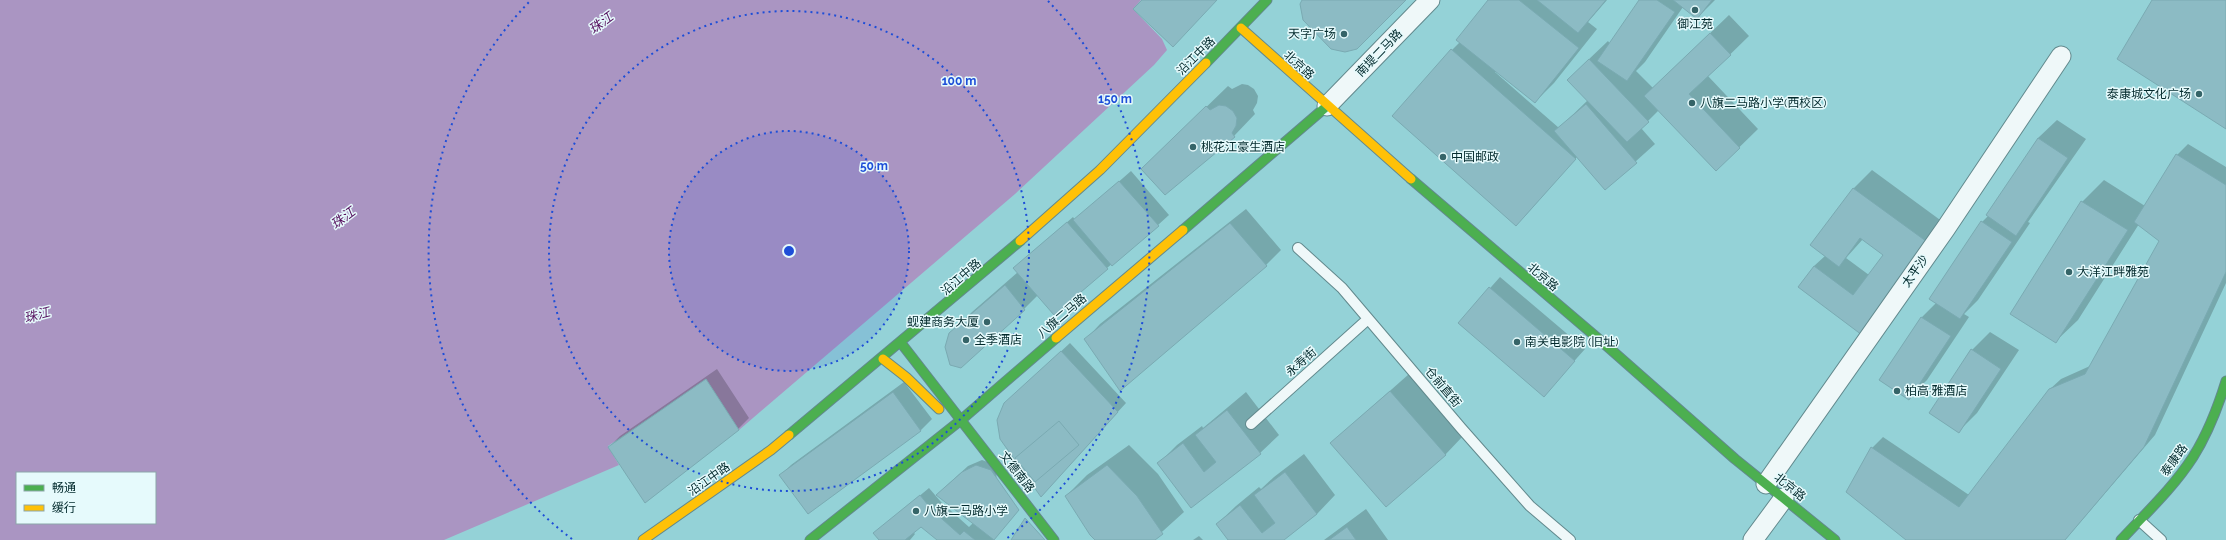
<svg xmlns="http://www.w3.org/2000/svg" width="2226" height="540" viewBox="0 0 2226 540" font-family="Raleway,'Noto Sans SC',sans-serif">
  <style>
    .water { fill: #aa95c2; fill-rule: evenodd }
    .shadow { fill: #0003; fill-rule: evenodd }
    .building { fill: #8cbbc4; stroke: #7aaab2 }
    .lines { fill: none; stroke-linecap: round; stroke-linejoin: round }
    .lane-casing { stroke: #62898d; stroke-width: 12 }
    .street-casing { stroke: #62898d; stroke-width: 21 }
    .fast-casing { stroke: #62898d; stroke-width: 11 }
    .slow-casing { stroke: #62898d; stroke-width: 11 }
    .lane { stroke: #eff8f9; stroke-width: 10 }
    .street { stroke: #eff8f9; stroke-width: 19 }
    .fast { stroke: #4caf50; stroke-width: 9 }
    .slow { stroke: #ffc107; stroke-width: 9 }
    .ring { fill: none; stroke: #1d4ed8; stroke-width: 2; stroke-dasharray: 2 4 }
    .poi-dot { fill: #356468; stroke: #e6fafc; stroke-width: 1.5 }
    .labels { text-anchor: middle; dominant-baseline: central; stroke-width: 3; stroke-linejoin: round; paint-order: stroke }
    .poi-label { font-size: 12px; fill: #02292c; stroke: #e6fafc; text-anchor: start }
    .street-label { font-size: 12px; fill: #02292c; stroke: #e6fafc }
    .water-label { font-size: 13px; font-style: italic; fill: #57115f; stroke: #e6fafc }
    .centre { fill: #1d4ed8; stroke: #e6fafc; stroke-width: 2 }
    .ring-label { font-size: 12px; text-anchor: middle; font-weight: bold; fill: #1d4ed8; stroke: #e6fafc; stroke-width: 3; stroke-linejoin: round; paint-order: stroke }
  </style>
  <rect width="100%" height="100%" fill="#94d2d7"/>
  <path class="water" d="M0,0h1141l-8,9 29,30 5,11 -13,15 -139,129 -276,236 -33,-50 -98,66 11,19 -175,75h-444zM17,473h138v50h-138z"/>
  <path class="shadow" d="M1489,0h118l-19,22 9,7 -43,54 -19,19 -39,-31 -1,1 64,56 29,-28 -1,-39 21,-20 2,3 31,-44h74l-18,18 -14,-11 -38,55 -9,9 17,17 76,-73 20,21 -41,40 50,53 -42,41 -57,-60 -18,18 14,16 -50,45 -28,-32 -52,59 -73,-166 8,-8z
    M1242,84l6,1 6,4 4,7 -1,7 -4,7 2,4 -21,22 -70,12 64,-62 4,3z
    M2057,120l29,19 -58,83 2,1 -52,77 -14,14 5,3 -42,63 -18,18 -29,-18 42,-63 14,-14 46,-81 6,-6 50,-78z
    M2188,144l38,23v116l-71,152 -90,105h-158l-35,-92 11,-11 86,58 80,-105 12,-11 29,-13 71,-125 -22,-17 -61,96 -22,21 26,-139 22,-22 41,26 32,-51z
    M1872,170l75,55 -85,109 -48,-68 11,-10 -14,-11 43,-57zM1863,239l21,16 -15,20 -23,-17z
    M1131,171l38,44 -11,10 -51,43 -69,27 -14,14 -74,25 22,-22 46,-40 2,-9 53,-46 2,3z
    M1246,209l35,41 -15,15 -180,74 14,-15z
    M1500,277l85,72 -41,46 -85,-72z
    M1990,332l29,18 -42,63 -18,18 13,-81z
    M1070,343l56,60 -77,84 -35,-92z
    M717,369l32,49 -11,11 -129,18 11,-11z
    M1409,374l54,62 -18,19 -114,-12z
    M904,382l28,37 -11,11 -113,83 -27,-38 10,-10z
    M1246,392l33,43 -19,18 -69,53 -33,-42 19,-19 25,-19 1,2z
    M1129,445l29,29 26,38 -31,28h-57l-30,-44 21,-21z
    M1304,454l31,41 -18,19 -35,26h-53l-12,-16 19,-18 23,-19 2,2 13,-12z
    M982,460l14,5 3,68 -6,7h-55l-17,-14 -8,6 2,2 -5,6h-30l-5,-7 54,-45 12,14 28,25 4,-4 -30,-34 25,-23z
    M1366,509l22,31h-64z
    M1199,536l4,4h-10z"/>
  <path class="building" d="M1142,0h75l-44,47 -40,-38z
    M1302,0h104l-49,49 -12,3 -14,-3 -28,-29 -3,-16z
    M1488,0h31l60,48 -44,55 -79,-63z
    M1537,0h69l-28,33z
    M1639,0h18l18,12 -48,69 -30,-20z
    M1673,0h39l-15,19z
    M2152,0h74v129l-109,-70z
    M1710,33l21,22 -42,39 51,54 -24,23 -72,-75z
    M1451,49l125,110 -60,67 -124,-110z
    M1589,59l60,63 -22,20 -60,-62z
    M1586,104l51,59 -32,27 -51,-59z
    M1219,105l7,1 7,5 4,7 -1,8 -4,7 3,4 -70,58 -24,-26 65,-63 4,4z
    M2038,138l30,20 -52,78 -30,-21z
    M2176,154l50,31v87l-82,175 -79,93h-159l-60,-48 25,-45 88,60 90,-118 36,-15 74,-133 -25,-19z
    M1119,181l40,45 -47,40 -39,-46z
    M1853,188l77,56 -68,91 -64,-48 16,-21 39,29 30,-40 -23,-17 -21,29 -29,-22z
    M2081,201l47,29 -72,113 -46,-29z
    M1981,221l31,21 -52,77 -31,-20z
    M1067,222l41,47 -54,46 -41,-47z
    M1230,223l37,43 -147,125 -36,-52z
    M1005,285l20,25 -64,58 -11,-3 -5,-18 4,-14z
    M1489,287l86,74 -31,36 -86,-74z
    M1921,317l30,19 -42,64 -30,-20z
    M1971,349l30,20 -42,64 -30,-20z
    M1061,351l57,61 -77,85 -41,-58 -3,-19 7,-17z
    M706,379l33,51 -94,73 -37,-56z
    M1390,391l56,64 -60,52 -56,-64z
    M893,392l28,39 -113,83 -29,-39z
    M1227,410l34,44 -70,54 -34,-45 26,-20 21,29 12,-10 -21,-27z
    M1059,421l20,24 -44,37 -20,-24z
    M976,465l15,5 28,40 -25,30 -58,-45 26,-23z
    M1107,465l30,31 26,38 -8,6h-60l-5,-5 -25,-39z
    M1285,472l32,42 -33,26h-56l-12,-16 24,-19 22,28 13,-10 -21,-28z
    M920,495l12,15 28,25 4,-4 11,9h-38l-16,-13 -16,13h-26l-6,-7z
    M1025,518l20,22h-34z
    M1347,527l9,13h-27z"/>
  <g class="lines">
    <g class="lane-casing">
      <path id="lane" d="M1298,248l44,40 119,140 69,78 40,34
        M1251,424l117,-105
        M2139,520l22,20"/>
    </g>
    <g class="street-casing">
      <path id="street" d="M1327,106l103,-106
        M1766,484l180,-256 115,-172
        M1753,540l31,-42"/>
    </g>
    <g class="fast-casing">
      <path id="fast" d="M1206,63l61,-63
        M1411,179l197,168 127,112 100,81
        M1183,230l144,-124
        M901,343l153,197
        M789,435l231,-194
        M810,540l151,-120 95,-82
        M2121,540c25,-27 52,-52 72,-83 15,-24 25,-50 33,-76"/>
    </g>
    <g class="slow-casing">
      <path id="slow" d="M1241,28l170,151
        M1020,241l80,-71 106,-107
        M1056,338l127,-108
        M883,359l23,18 33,32
        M643,540l128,-90 18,-15"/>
    </g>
    <use href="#lane" class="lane"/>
    <use href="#street" class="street"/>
    <use href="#fast" class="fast"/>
    <use href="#slow" class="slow"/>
  </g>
  <circle cx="789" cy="251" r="120" fill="#1d4ed8" fill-opacity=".12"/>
  <g class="ring">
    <circle cx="789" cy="251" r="120"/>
    <circle cx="789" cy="251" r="240"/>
    <path d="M572 539A360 360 0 0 1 530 1M1048 1A360 360 0 0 1 1006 539"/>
  </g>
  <g class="poi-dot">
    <circle cx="1695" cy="10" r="4"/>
    <circle cx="1344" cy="34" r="4"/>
    <circle cx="2199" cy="94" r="4"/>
    <circle cx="1692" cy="103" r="4"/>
    <circle cx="1193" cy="147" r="4"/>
    <circle cx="1443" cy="157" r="4"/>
    <circle cx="2069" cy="272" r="4"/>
    <circle cx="987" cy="322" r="4"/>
    <circle cx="966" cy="340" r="4"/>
    <circle cx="1517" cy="342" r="4"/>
    <circle cx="1897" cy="391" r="4"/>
    <circle cx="916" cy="511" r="4"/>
  </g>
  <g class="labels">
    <g class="poi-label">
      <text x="1695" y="24" text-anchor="middle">御江苑</text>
      <text x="1336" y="34" text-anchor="end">天字广场</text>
      <text x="2191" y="94" text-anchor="end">泰康城文化广场</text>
      <text x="1700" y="103">八旗二马路小学(西校区)</text>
      <text x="1201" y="147">桃花江豪生酒店</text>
      <text x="1451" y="157">中国邮政</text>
      <text x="2077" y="272">大洋江畔雅苑</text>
      <text x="979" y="322" text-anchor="end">蚬建商务大厦</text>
      <text x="974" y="340">全季酒店</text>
      <text x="1525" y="342">南关电影院 (旧址)</text>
      <text x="1905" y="391">柏高·雅酒店</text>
      <text x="924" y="511">八旗二马路小学</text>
    </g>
    <g class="street-label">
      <text transform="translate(1379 53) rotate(-46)">南堤二马路</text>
      <text transform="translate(1196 56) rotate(-45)">沿江中路</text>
      <text transform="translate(1299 65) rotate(42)">北京路</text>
      <text transform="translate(1915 271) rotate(-55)">太平沙</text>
      <text transform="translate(961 277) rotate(-41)">沿江中路</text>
      <text transform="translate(1543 277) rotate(40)">北京路</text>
      <text transform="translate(1062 316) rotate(-41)">八旗二马路</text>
      <text transform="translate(1301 362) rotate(-42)">永寿街</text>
      <text transform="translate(1443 387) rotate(50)">仓前直街</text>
      <text transform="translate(2174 460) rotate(-54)">泰康路</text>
      <text transform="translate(1017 472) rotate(52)">文德南路</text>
      <text transform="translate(709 479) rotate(-35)">沿江中路</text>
      <text transform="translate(1790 487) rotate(39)">北京路</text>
    </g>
    <g class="water-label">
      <text transform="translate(601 23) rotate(-37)">珠江</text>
      <text transform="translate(343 218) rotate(-37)">珠江</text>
      <text transform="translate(37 315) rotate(-15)">珠江</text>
    </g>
  </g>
  <circle cx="789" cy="251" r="6" class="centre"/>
  <g class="ring-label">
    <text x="959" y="85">100 m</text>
    <text x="1115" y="103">150 m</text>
    <text x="874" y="170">50 m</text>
  </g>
  <rect x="16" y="472" width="140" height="52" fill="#e6fafc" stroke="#8ba6a9"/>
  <rect x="24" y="485" width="20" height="6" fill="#4caf50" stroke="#8ba6a9"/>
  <text x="52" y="492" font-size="12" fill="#02292c">畅通</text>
  <rect x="24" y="505" width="20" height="6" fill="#ffc107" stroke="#8ba6a9"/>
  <text x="52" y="512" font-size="12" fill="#02292c">缓行</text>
</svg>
